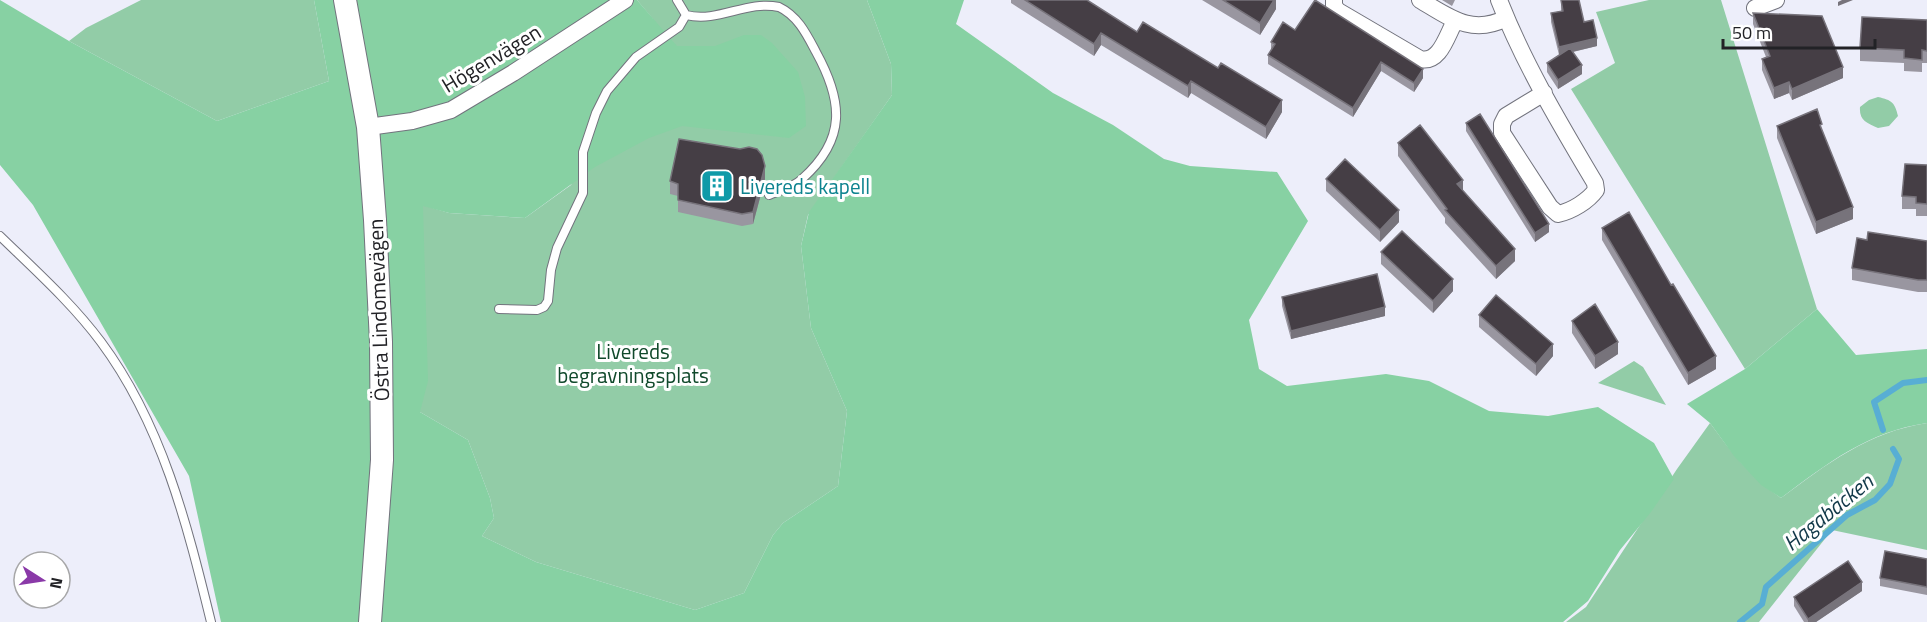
<svg xmlns="http://www.w3.org/2000/svg" width="1927" height="622" viewBox="0 0 1927 622" font-family="'Titillium Web',sans-serif">
  <style>
    .green { fill: #92cca7 }
    .forest { fill: #87d1a3 }
    .lines { fill: none; stroke-linecap: round; stroke-linejoin: round }
    .stream { stroke: #58aed4; stroke-width: 6 }
    .lane-casing { stroke: #72737d; stroke-width: 10 }
    .street-casing { stroke: #72737d; stroke-width: 18 }
    .secondary-casing { stroke: #72737d; stroke-width: 24 }
    .lane { stroke: #fff; stroke-width: 8 }
    .street { stroke: #fff; stroke-width: 16 }
    .secondary { stroke: #fff; stroke-width: 22 }
    .wall { fill: #9996a0 }
    .shaded-wall { fill: #77737b }
    .building { fill: #453e45; stroke: #77737b; stroke-width: 1.5 }
    .labels { text-anchor: middle; dominant-baseline: central; stroke-width: 6; stroke-linejoin: round; paint-order: stroke }
    .street-label { font-size: 21px; fill: #222226; stroke: #fff }
    .culture-label { font-size: 21px; fill: #0d838f; stroke: #fff; text-anchor: start }
    .park-label { font-size: 21px; fill: #10492b; stroke: #fff }
    .water-label { font-size: 22px; font-style: italic; fill: #123949; stroke: #fff }
  </style>
  <rect width="100%" height="100%" fill="#edeefa"/>
  <path class="green" d="M141,0h173l15,81 -112,40 -148,-80 17,-13z
    M637,0h230l24,64 1,31 -84,120 -7,31 10,82 36,83 -9,75 -55,37 -10,12 -29,58 -49,17 -159,-48 -54,-26 12,-18 -4,-20 -22,-58 -48,-28 3,-207 26,8 76,5 46,-33 82,-166z
    M1649,0h72l96,309 -72,60 -174,-280 44,-26 -19,-51z
    M1878,97c14,3 17,6 20,19l-9,10 -11,2c-12,-5 -19,-8 -18,-21l9,-7z
    M1634,361l9,6 23,38 -68,-22z
    M1710,423c21,29 41,55 71,75 46,-34 87,-66 146,-75v127l-95,-20 -73,92h-193l20,-15 91,-138z"/>
  <path class="forest" d="M0,0l69,41 148,80 112,-40 -15,-81h323l40,46h38l29,-11h17l11,8 26,29 7,25 1,29 -17,12 -107,-12 -33,12 -54,29 -70,51 -76,-5 -26,-7 5,175 -8,31 48,28 22,58 4,20 -12,18 54,26 159,48 49,-17 29,-58 10,-12 55,-37 9,-75 -36,-83 -10,-82 8,-34 83,-117 -1,-31 -24,-64h97l-8,24 97,69 60,32 51,34 26,7 87,6 31,49 -59,99 10,49 28,17 99,-12 43,7 60,30 59,5 50,-9 56,36 20,36 -23,33 -31,38 -32,51 -25,21h-1342l-32,-146 -156,-271 -33,-40z
    M1817,309l39,46 71,-6v74c-60,9 -99,40 -146,75l-20,-13 -27,-29 -24,-33 -23,-19 58,-35z"/>
  <g class="lines">
    <path class="stream" d="M1883,430l-9,-28 29,-19 24,-3
      M1740,622l22,-18 4,-17 81,-72 28,-15 15,-16 9,-25 -6,-10"/>
    <g class="lane-casing">
      <path id="lane" d="M677,0l9,15c33,8 60,-15 93,-8 19,9 28,28 37,45 27,49 31,87 -14,127 -8,8 -23,12 -33,16
        M0,236c35,34 72,67 101,106 61,82 86,182 110,280
        M499,309l38,1 7,-3 4,-6 3,-31 6,-22 26,-55v-41l13,-39 11,-22 29,-34 43,-30 7,-12"/>
    </g>
    <g class="street-casing">
      <path id="street" d="M1334,0v6l4,5 82,48c20,5 27,-24 35,-38
        M1420,0c29,17 52,36 86,18
        M1499,0c25,64 61,124 96,183l1,7c-8,11 -24,21 -38,24l-8,-7 -48,-74v-9l4,-8 38,-23
        M1755,8l21,-8
        M368,127l44,-6 39,-11 62,-37 112,-73"/>
    </g>
    <g class="secondary-casing">
      <path id="secondary" d="M345,0l23,127 7,93 6,122 1,118 -12,162"/>
    </g>
    <use href="#lane" class="lane"/>
    <use href="#street" class="street"/>
    <use href="#secondary" class="secondary"/>
  </g>
  <path class="wall" d="M1011,0h76l50,32 145,80 -16,27 -75,-46 -3,5 -87,-53 -7,11 -83,-53z
    M1202,0h74v9l-16,26z
    M1442,0h13l-3,6z
    M1561,0l23,22 13,24 -24,6 9,22 -24,15 -11,-17v-9l12,-8 -8,-33v-9l10,-2z
    M1753,13l90,65 -51,22 -3,-7 -15,6 -12,-29v-11l4,-2 -13,-33z
    M1927,20v43h-5v9l-18,-1v-8l-44,-2v-13z
    M1295,30l128,48 -9,14 -33,-21 -28,46 -85,-53v-9l3,-4v-9z
    M1466,123l83,109 -14,10 -69,-111z
    M1777,126l45,4 31,89 -37,15 -39,-96z
    M1398,143l117,118 -19,18 -51,-56v-5l-47,-62z
    M1927,165v51h-11v-7h-14v-13z
    M765,179l-12,45 -11,2 -64,-14v-16l-8,-2v-13z
    M1326,179l73,43 -19,20 -54,-51z
    M1602,228l114,141 -28,16 -86,-145z
    M1867,240l60,1v51h-9l-66,-12v-12z
    M1381,252l72,39 -20,22 -52,-49z
    M1282,297l103,19 -94,23 -9,-33z
    M1479,315l74,41 -17,20 -57,-49z
    M1572,321l46,33 -23,15 -23,-36z
    M1927,559v36l-47,-9v-8z
    M1862,591l-46,31h-12l-10,-16v-9z"/>
  <path class="shaded-wall" d="M1274,0h2v9l-16,26v-12z
    M1842,0h11l-15,6v-4z
    M1101,33v12l-7,11v-12z
    M1597,38v8l-38,9v-8z
    M1381,62v9l-28,46v-9z
    M1582,65v9l-24,15v-9z
    M1843,67v11l-51,22v-11z
    M1423,69v9l-9,14v-9z
    M1191,81v12l-3,5v-12z
    M1789,82v11l-15,6v-11z
    M1282,100v12l-16,27v-12z
    M765,166v13l-12,45v-12z
    M1463,180v12l-6,-8z
    M1853,207v12l-37,15v-12z
    M1399,210v12l-19,20v-12z
    M1549,224v8l-14,10v-9z
    M1515,249v12l-19,18v-13z
    M1453,279v12l-20,22v-12z
    M1385,307v9l-94,23v-8z
    M1618,342v12l-23,15v-13z
    M1553,344v12l-17,20v-12z
    M1716,356v13l-28,16v-12z
    M1862,582v9l-46,31h-8v-3z"/>
  <path class="building" d="M1025,0h62l50,32 6,-10 75,46 3,-5 61,37 -16,27 -75,-46 -3,5 -87,-53 -7,11z
    M1223,0h51l-14,23z
    M1315,0l108,69 -9,14 -33,-21 -28,46 -85,-53 7,-11 -4,-2 12,-20 12,8z
    M1561,0h18l5,22 9,-2 4,18 -38,9 -8,-34 12,-2z
    M1753,13l69,3 21,51 -51,22 -3,-7 -15,6 -12,-29 8,-3z
    M1862,17l65,3v31l-5,-1v10l-18,-2v-8l-44,-2z
    M1570,48l12,17 -24,15 -11,-17z
    M1817,109l5,15 -2,1 33,82 -37,15 -39,-96z
    M1480,114l69,110 -14,9 -69,-110z
    M1420,125l43,55 -6,4 58,65 -19,17 -51,-56 2,-1 -49,-66z
    M679,139l61,10 9,-2 8,2 5,6 3,11 -12,46 -11,2 -64,-14v-16l-8,-3z
    M1345,159l54,51 -19,20 -54,-51z
    M1905,164l22,1v39l-11,-1v-6l-14,-1z
    M1629,212l42,73 2,-1 43,72 -28,17 -86,-145z
    M1402,231l51,48 -20,22 -52,-49z
    M1868,232l59,9v39h-9l-66,-12 5,-30 10,2z
    M1377,274l8,33 -94,24 -9,-34z
    M1496,295l57,49 -17,20 -57,-49z
    M1595,304l23,38 -23,14 -23,-35z
    M1885,551l42,8v28l-47,-9z
    M1848,561l14,21 -54,37 -14,-22z"/>
  <defs>
    <g id="building-square" transform="scale(1.725)"><rect x="-9" y="-9" width="18" height="18" rx="4" fill="#0f9aa8" stroke="#fff"/><path d="M-4-6H4V6H1V3H-1V6H-4ZM-2.5-4.3h1.7v1.8h-1.7ZM.8-4.3h1.7v1.8H.8ZM-2.5-1h1.7V.8h-1.7ZM.8-1h1.7V.8H.8Z" fill="#fff"/></g>
  </defs>
  <g fill-rule="evenodd">
    <use href="#building-square" x="717" y="186"/>
  </g>
  <g class="labels">
    <g class="street-label">
      <text transform="translate(491 58) rotate(-31)">Högenvägen</text>
      <text transform="translate(378 310) rotate(-92)">Östra Lindomevägen</text>
    </g>
    <g class="culture-label">
      <text x="740" y="186">Livereds kapell</text>
    </g>
    <g class="park-label">
      <text x="633" y="351">Livereds<tspan x="633" dy="24">begravningsplats</tspan></text>
    </g>
    <g class="water-label">
      <text transform="translate(1828 512) rotate(-39)">Hagabäcken</text>
    </g>
  </g>
  <g transform="translate(42 580) rotate(102)"><circle r="28" fill="#ffffff" stroke="#a7a7a8" stroke-width="1.5"/>
  <path d="M0-4.5L10 22L0 15L-10 22Z" fill="#8a39a8"/>
  <text y="-9" font-size="16" font-weight="bold" text-anchor="middle" fill="#222226">N</text>
  </g>
  <path d="M1723 39v9h152v-9" fill="none" stroke="#222226" stroke-width="3"/>
  <text x="1732" y="39" font-size="18" fill="#222226" stroke="#ffffff" stroke-width="4.5" paint-order="stroke">50 m</text>
</svg>
